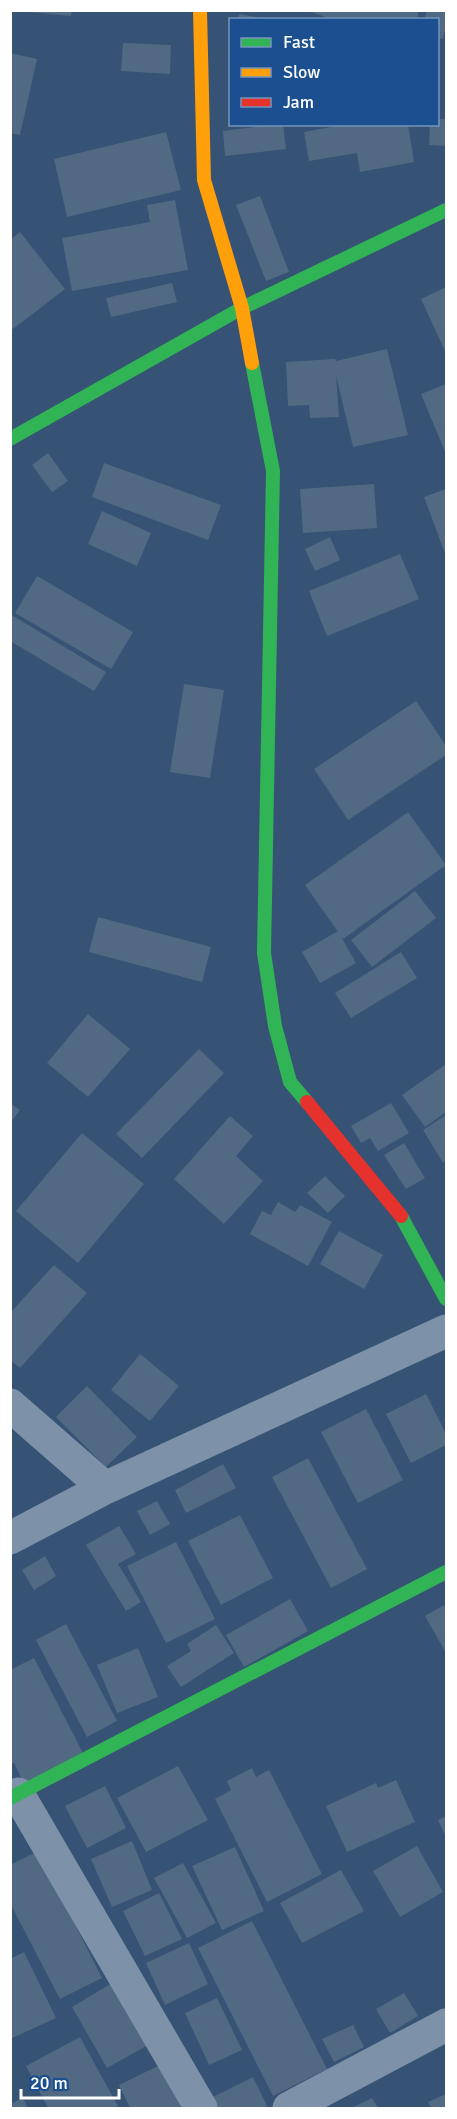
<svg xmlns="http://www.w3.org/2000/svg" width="457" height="2119" viewBox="0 0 457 2119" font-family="Signika,sans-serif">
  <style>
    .building { fill: #526984 }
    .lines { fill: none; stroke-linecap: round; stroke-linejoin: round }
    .street { stroke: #7d92a8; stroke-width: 33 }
    .fast { stroke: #30b455; stroke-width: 14 }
    .slow { stroke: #ff9f0a; stroke-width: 14 }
    .jam { stroke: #e5322d; stroke-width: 14 }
  </style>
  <rect width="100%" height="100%" fill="#365274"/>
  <path class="building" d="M29,10h43l-1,6 -42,-4z
    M306,10h113l-2,10h-84z
    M427,10h19v15l-3,14 -5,-1v-18h-14z
    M239,14l22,4v2h-23z
    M123,43l48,2 -1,29 -49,-3z
    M10,53l27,6 -17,76 -10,-2z
    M438,119h8v27l-17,-1 1,-21h8z
    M278,124h5l3,25 -61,7 -2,-25z
    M347,124h61l6,38 -54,10 -3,-19 -48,8 -5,-29z
    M166,132l15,58 -114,27 -13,-58z
    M260,196l29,76 -23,9 -30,-76z
    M175,200l13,70 -116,21 -10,-53 88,-16 -3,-17z
    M20,232l45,57 -52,40 -3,-3v-86z
    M172,283l5,19 -66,15 -5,-19z
    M446,287v66l-25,-54z
    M387,349l21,86 -55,12 -17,-72 3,42 -29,1 -1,-13 -21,1 -2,-44 49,-3 1,2z
    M446,384v70l-25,-60z
    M48,453l20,28 -16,11 -20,-27z
    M104,463l117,42 -13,35 -116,-43z
    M374,484l3,44 -74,5 -3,-44z
    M446,489v67l-22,-59z
    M102,511l49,22 -14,33 -49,-22z
    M330,537l10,23 -25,11 -10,-22z
    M400,554l19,45 -92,37 -18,-45z
    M37,576l96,56 -22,37 -96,-56z
    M10,614l96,58 -12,19 -84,-50z
    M184,684l40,6 -14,88 -40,-6z
    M416,701l30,45v9l-98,65 -34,-51z
    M408,812l38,53 -103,74 -38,-54z
    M415,891l21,27 -64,49 -21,-27z
    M98,917l113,30 -9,35 -113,-30z
    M338,931l18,32 -36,20 -18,-31z
    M401,952l16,26 -66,40 -16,-25z
    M88,1014l42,35 -42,48 -41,-34z
    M199,1049l25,24 -82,85 -26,-24z
    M446,1064v48l-21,15 -23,-32z
    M10,1103l10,7 -10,13z
    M391,1103l18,30 -31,18 -8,-13 -9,5 -10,-17z
    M446,1115v46l-3,2 -20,-33z
    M230,1116l23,20 -17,20 27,25 -39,43 -50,-45z
    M82,1133l62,51 -66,79 -62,-52z
    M404,1143l21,35 -19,11 -22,-34z
    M325,1176l20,20 -17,17 -21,-20z
    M278,1202l17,10 5,-7 32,17 -24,44 -58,-32 12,-23 9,4z
    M339,1231l44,24 -19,34 -44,-25z
    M54,1265l33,28 -67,75 -10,-8v-47z
    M140,1354l39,32 -29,35 -39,-31z
    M87,1386l50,51 -31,30 -50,-50z
    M426,1394l20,40v11l-35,18 -25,-49z
    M366,1409l37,71 -45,23 -37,-71z
    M308,1458l59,111 -36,19 -59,-111z
    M223,1464l13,24 -50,25 -11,-23z
    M157,1501l13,23 -20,11 -13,-24z
    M240,1515l33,63 -52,27 -33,-64z
    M119,1526l17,28 -18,10 23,38 -15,9 -40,-66z
    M176,1542l39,77 -49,24 -39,-77z
    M45,1556l11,20 -22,14 -12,-20z
    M290,1599l18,32 -64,36 -18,-32z
    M444,1605l2,4v44l-21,-37z
    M66,1624l51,97 -30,16 -51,-97z
    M216,1625l18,28 -53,34 -14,-21 24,-15 -4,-7z
    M138,1648l20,49 -41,16 -20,-48z
    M34,1658l50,97 -60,29 -10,-21 -4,1v-94z
    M178,1766l30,54 -62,32 -29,-54z
    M252,1768l4,9 13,-7 53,104 -55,28 -52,-103 16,-9 -4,-9z
    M396,1780l19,42 -68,30 -21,-46 50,-23 2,5z
    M105,1786l21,42 -39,20 -22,-42z
    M446,1816v21l-8,-17z
    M132,1841l20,49 -40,17 -21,-48z
    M417,1846l26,46 -43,25 -27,-46z
    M235,1847l29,64 -42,19 -30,-64z
    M38,1851l64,127 -42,21 -50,-96v-38z
    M183,1863l33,60 -29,15 -33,-60z
    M341,1870l23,41 -62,32 -22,-40z
    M159,1893l23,46 -37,17 -22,-45z
    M252,1921l75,148 -54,27 -75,-148z
    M189,1943l19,41 -43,21 -19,-42z
    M24,1952l32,66 -46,21v-80z
    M112,1983l36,62 -41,23 -35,-61z
    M404,1993l14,23 -28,17 -14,-24z
    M217,1998l25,52 -33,15 -24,-52z
    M353,2025l11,22 -30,15 -12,-23z
    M80,2037l39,71h-71l-22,-42z
    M160,2065l22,43h-52l-11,-23z
    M253,2077l14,29 -5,2h-46l-5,-10z
    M446,2094v14h-15l-3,-6z
    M23,2098l5,10h-18v-4z
    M372,2098l6,10h-27z"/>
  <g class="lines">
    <path class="street" d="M10,1405l95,83
      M10,1538l95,-50 341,-157
      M18,1794l183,314
      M289,2108l157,-83"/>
    <path class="fast" d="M252,363l21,108 -9,482 11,73 15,56 17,20
      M10,439l232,-131 204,-98
      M401,1216l45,83
      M10,1798l436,-226"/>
    <path class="slow" d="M200,10l4,170 38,128 10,55"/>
    <path class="jam" d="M307,1102l94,114"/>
  </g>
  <rect width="457" height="2119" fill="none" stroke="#ffffff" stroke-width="24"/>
  <rect x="229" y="18" width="210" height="108" fill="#1b4f8f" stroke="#7695bc" stroke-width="1.5"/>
  <rect x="241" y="38" width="30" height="9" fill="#30b455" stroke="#7695bc" stroke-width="1.5"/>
  <text x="283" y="48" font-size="18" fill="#ffffff">Fast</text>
  <rect x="241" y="68" width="30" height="9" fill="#ff9f0a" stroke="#7695bc" stroke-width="1.5"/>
  <text x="283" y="78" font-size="18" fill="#ffffff">Slow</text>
  <rect x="241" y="98" width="30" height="9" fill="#e5322d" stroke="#7695bc" stroke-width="1.5"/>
  <text x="283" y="108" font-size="18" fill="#ffffff">Jam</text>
  <path d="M21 2089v9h98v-9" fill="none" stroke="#ffffff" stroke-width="3"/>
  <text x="30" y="2089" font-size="18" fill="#ffffff" stroke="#1b4f8f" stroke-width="4.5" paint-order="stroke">20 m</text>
</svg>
